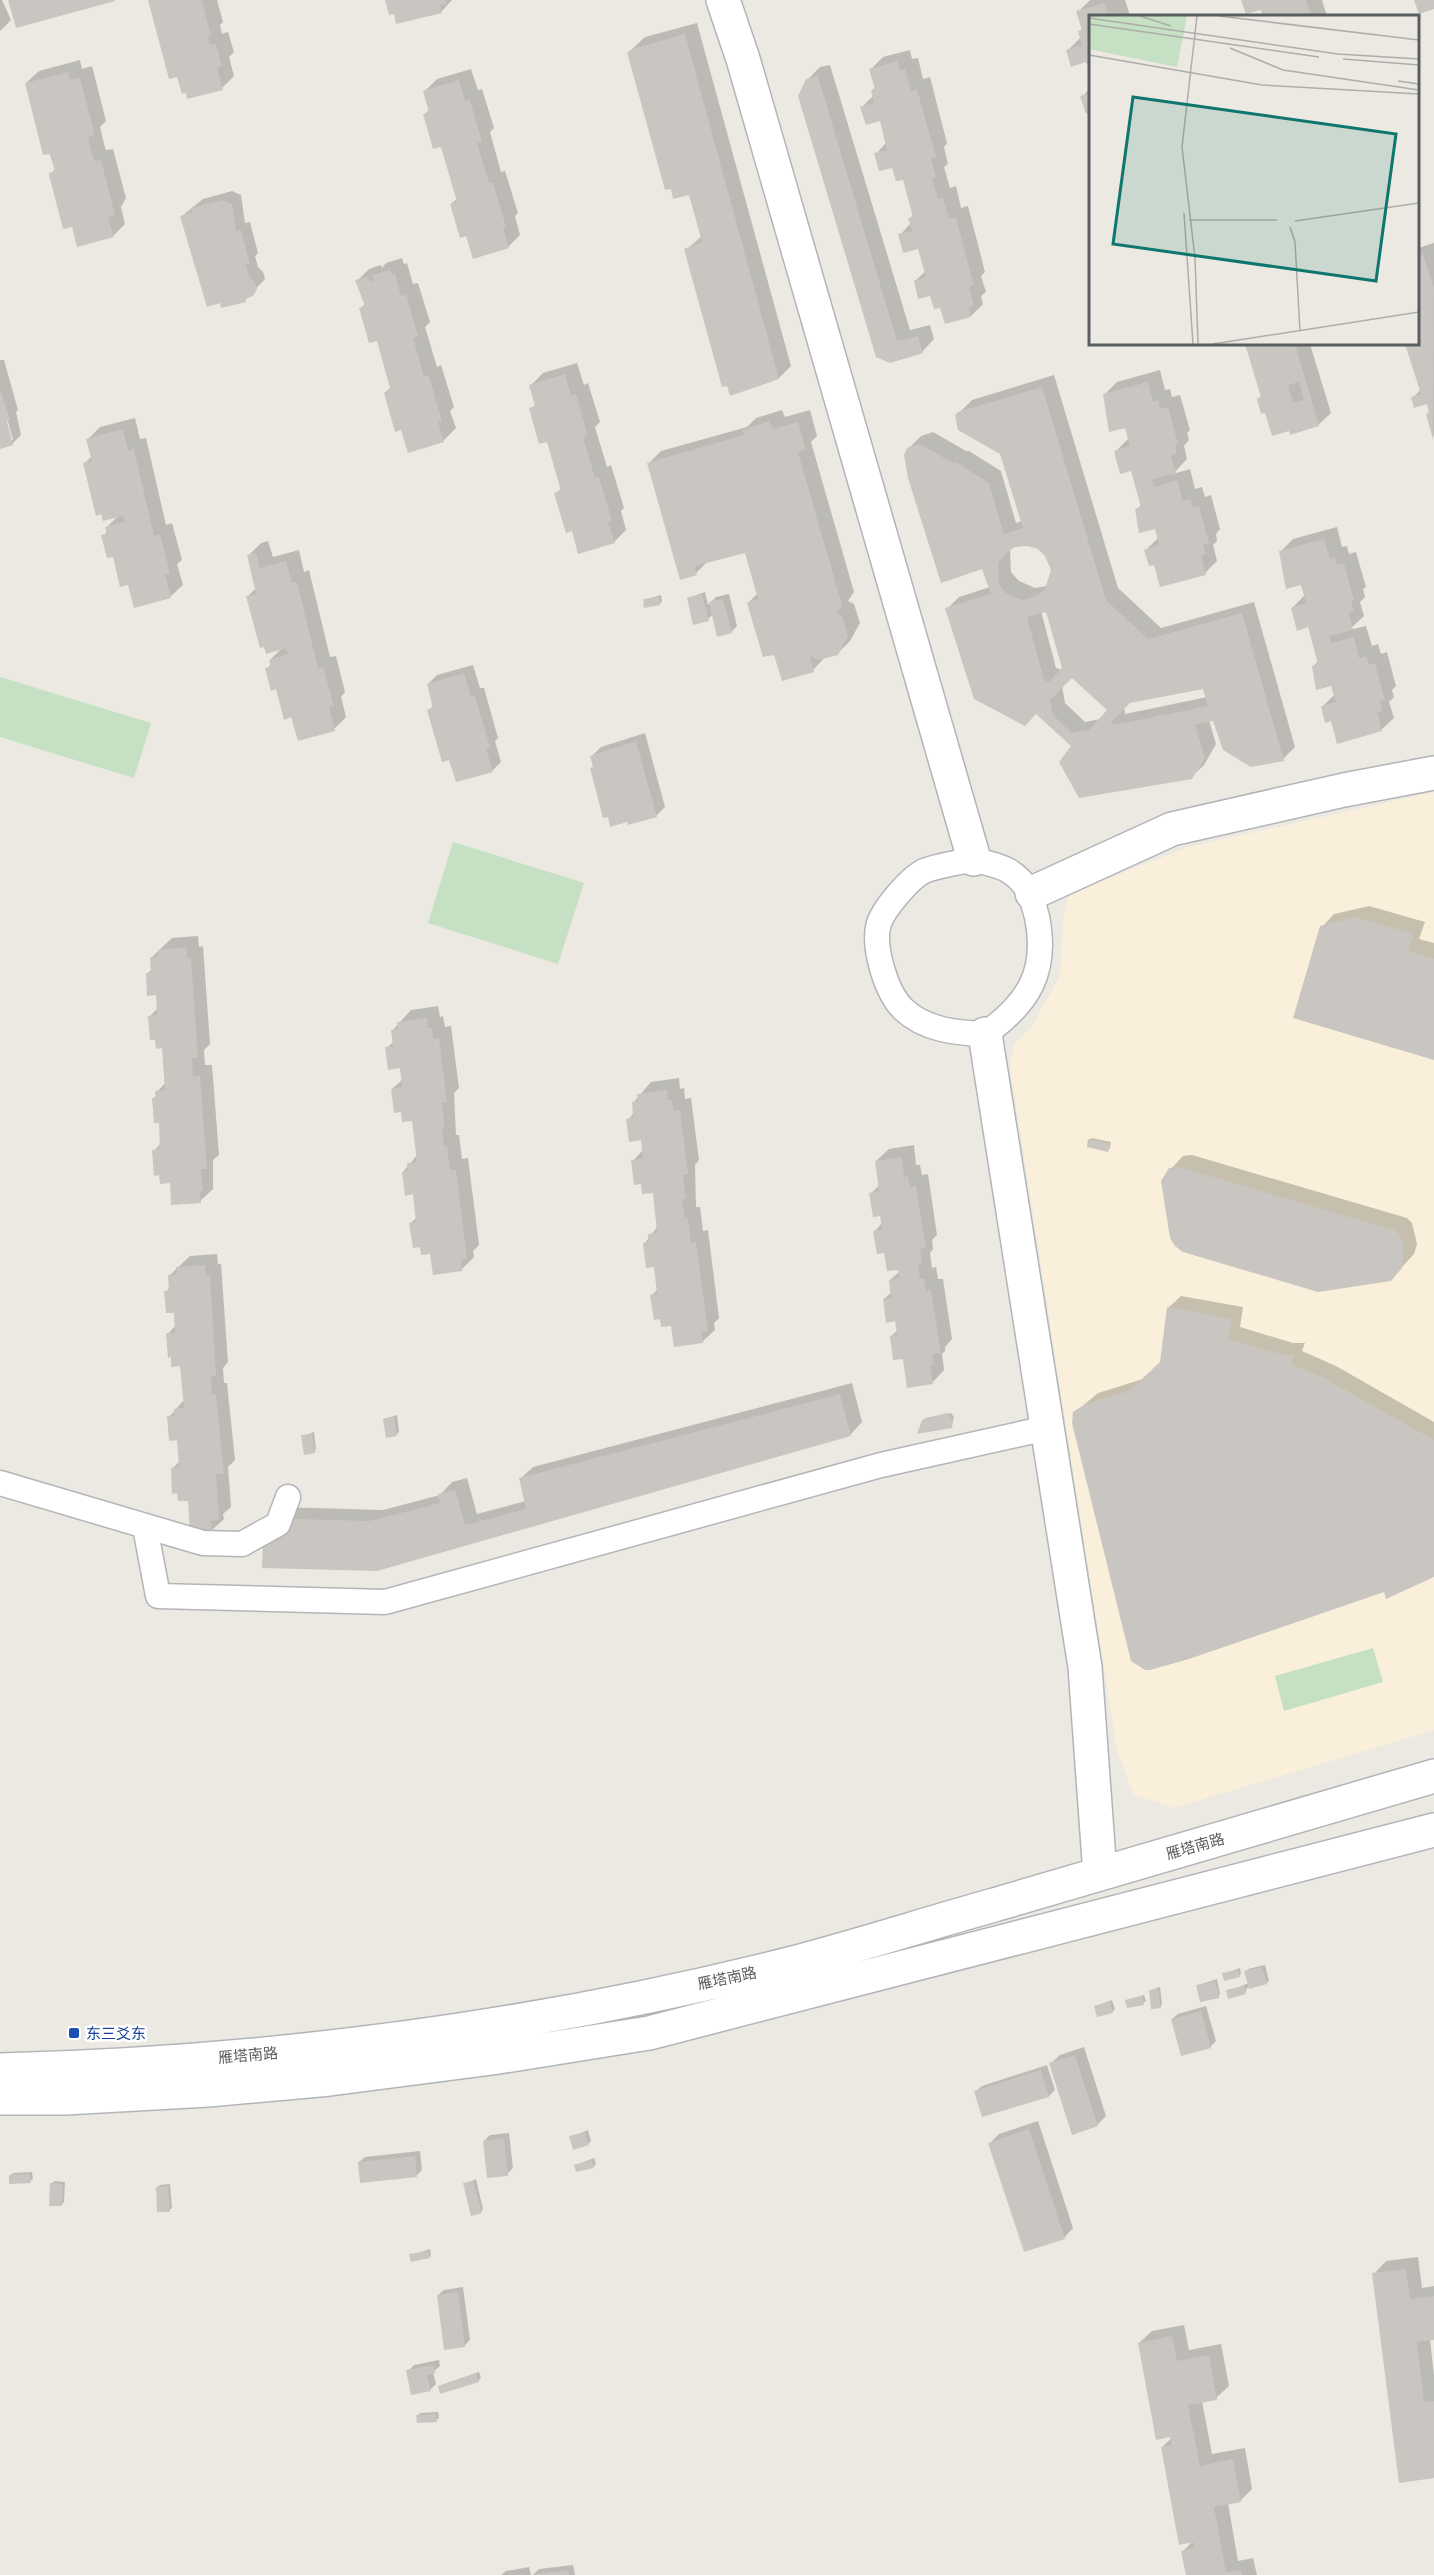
<svg xmlns="http://www.w3.org/2000/svg" width="1434" height="2575" viewBox="0 0 1434 2575" font-family="'Asap Condensed','Noto Sans SC',sans-serif">
  <style>
    .commercial { fill: #f9efda }
    .green { fill: #c5e0c2 }
    .shadow { fill: #0003; fill-rule: evenodd }
    .building { fill: #c9c5c1; fill-rule: evenodd }
    .lines { fill: none; stroke-linecap: round; stroke-linejoin: round }
    .street-casing { stroke: #b3b5b8; stroke-width: 27 }
    .secondary-casing { stroke: #b2b5b8; stroke-width: 36 }
    .street { stroke: #fff; stroke-width: 24 }
    .secondary { stroke: #fff; stroke-width: 33 }
    .transit-dot { fill: #1a4fb4; stroke: #fff; stroke-width: 2 }
    .labels { text-anchor: middle; dominant-baseline: central; stroke-width: 5; stroke-linejoin: round; paint-order: stroke }
    .street-label { font-size: 15px; fill: #5b5e61; stroke: #fff }
    .transit-label { font-size: 15px; fill: #164399; stroke: #fff; text-anchor: start }
    .inset-road { fill: none; stroke: #adadaa; stroke-width: 1.5 }
    .view { fill: #0f766e; fill-opacity: 0.15; stroke: #0f766e; stroke-width: 3 }
    .inset-edge { fill: none; stroke: #5b5e61; stroke-width: 3 }
  </style>
  <rect width="100%" height="100%" fill="#ebe9e2"/>
  <path class="commercial" d="M1434,792v938l-260,78 -40,-13 -17,-44 -107,-683 4,-24 17,-16 29,-52 3,-58 6,-24 119,-47z"/>
  <path class="green" d="M0,677l151,46 -17,55 -134,-41z
    M453,842l131,41 -26,81 -130,-41z
    M1373,1648l10,34 -99,29 -9,-35z"/>
  <path class="shadow" d="M0,0h2l9,20 -11,11z
    M149,0h68l6,22 -3,3 2,9 6,-2 6,20 -5,5 5,19 -12,12z
    M387,0h65l-11,12h-46z
    M1090,0h35l5,16h-40v52l-1,-7 -21,-11 13,-13 -2,-5 4,-4 -5,-16z
    M1243,0h79l5,16h-62l-3,-8z
    M697,23l94,343 -12,12 -48,16 -45,-144 16,-14 -12,-43 -61,-141 16,-15z
    M910,50l2,9 6,-1 5,21 7,-2 17,66 -3,4 4,17 -4,3 6,21 6,-2 5,22 7,-2 17,66 -4,4 5,16 -5,4 2,8 -12,12 -30,-10 -26,-25 11,-10 -7,-24 -19,-12 11,-12 -1,-5 4,-4 -10,-36 -11,-12 -17,-12 11,-12 -6,-22 -19,-13 12,-12 -2,-5 4,-3 -5,-18 12,-12z
    M80,60l2,9 10,-3 14,55 -6,6 4,17 2,6 7,-1 13,49 -5,9 4,17 -12,12 -40,-11 -22,-51 4,-5 -29,-86 13,-12z
    M830,65l80,265 20,-5 4,14 -12,13 -32,9 -83,-281 13,-13z
    M471,69l7,21 4,-1 12,39 -4,4 11,40 4,-1 13,42 -3,3 5,19 -12,12 -41,-13 -16,-30 7,-6 -16,-53 -17,-31 5,-5 -5,-18 12,-12z
    M1090,88v23l-3,1 -5,-15z
    M232,191l9,4 4,28 5,-1 8,31 -3,3 3,11 5,5 2,7 -20,21 -63,-84 21,-17z
    M1434,243v194l-7,-23 3,-3 -2,-8 -15,-5 8,-9 -14,-45h11v-96z
    M402,258l2,6 3,-1 6,21 5,-1 12,39 -5,5 12,40 4,-2 13,42 -4,4 6,17 -13,13 -51,-54 -14,-48 -18,-30 6,-6 -9,-22 12,-12 12,-4 1,3 4,-5z
    M1247,344h63l21,69 -13,12 -28,4 -24,-18 -8,-12 4,-4z
    M0,360h4l14,50 -2,2 5,23 -9,9 -12,3zM4,414h2l7,26h-3z
    M577,363l7,22 4,-2 12,39 -5,5 12,40 4,-2 13,43 -3,3 5,19 -12,12 -41,-13 -17,-35 6,-7 -14,-47 -17,-31 5,-5 -5,-19 12,-12z
    M1160,370l5,20 5,-1 2,8 8,-2 10,35 -3,3 2,7 -5,6 3,13 -14,15 17,-5 5,20 7,-2 3,10 6,-2 9,34 -4,5 1,7 -4,4 4,16 -12,12 -50,-10 -9,-13 13,-13 -3,-10 -19,-18 5,-5 -10,-35 -16,-18 13,-13 -3,-12 -22,-31 13,-13z
    M1054,375l64,213 43,40 93,-26 41,145 -12,12 -69,-39h-5l7,24 -12,21 -13,12 -118,-31 -126,-137 12,-12 31,-10 -7,-20 -75,-118 13,-13 12,-4 33,19h3l32,20 15,52 6,-2 -20,-68 -45,-38 15,-15zM1027,545l12,2 8,8 5,14 -6,17 -11,2 -16,-7 -8,-9 -1,-22 2,-3zM1047,610l17,58 -2,2 -6,-2 -15,-57zM1072,676l37,34 -8,9 -16,3 -20,-19 -3,-17zM1205,688l2,9 -82,17 -1,-7 6,-6z
    M782,410l3,7 25,-7 7,26 -6,6 43,150 -6,9 6,3 6,19 -10,18 -13,13 -12,3 -12,13 -38,-17 -27,-50 10,-10 -12,-42 -38,10 -12,12 -47,-110 12,-12 86,-24 9,-9z
    M135,418l5,21 6,-1 20,87 6,-2 10,37 -5,4 6,21 -13,12 -41,-14 -26,-47 5,-5 -1,-4 12,-12 -35,-51 8,-8 -4,-17 12,-12z
    M1337,527l5,20 5,-1 2,8 7,-2 10,35 -3,2 2,8 -5,5 4,14 -15,14 17,-4 6,20 6,-2 3,10 6,-2 9,34 -4,4 2,7 -5,5 5,16 -13,12 -49,-10 -10,-13 13,-13 -2,-10 -20,-18 6,-5 -10,-35 -17,-18 13,-13 -3,-12 -21,-32 12,-12z
    M268,541l5,16 26,-7 5,22 5,-2 21,87 6,-1 9,36 -4,5 5,20 -12,12 -41,-14 -26,-46 4,-5 -1,-4 12,-12 -35,-51 9,-9 -7,-33 12,-12z
    M705,592l3,13 8,-8 13,-3 8,32 -6,6 -18,-18 -5,5 -20,-21z
    M661,595l1,6 -2,3 -16,-4z
    M473,665l7,23h4l14,50 -3,3 6,21 -9,9 -41,-12 -22,-49 5,-5 -6,-21 9,-9z
    M645,733l20,74 -9,9 -65,-47 4,-4 -3,-9 9,-9z
    M1369,906l56,16 -6,17 15,4v116l-112,-132 12,-13z
    M198,936l1,11 4,-1 7,98 -6,6 1,15h7l7,90 -6,5v29l-13,12 -29,-19 -17,-31 7,-8 -1,-22 -7,-22 4,-4v-3l9,-10 -2,-36 -14,-30 8,-8 -1,-14 -10,-20 5,-5 -1,-11 21,-20z
    M438,1006l2,11 3,-1 2,11 6,-1 8,62 -5,5 2,42h3l3,24 6,-1 11,87 -6,6 1,6 -13,13 -29,-18 -21,-29 6,-6 -3,-24 -11,-21 15,-18 -5,-35 -11,-9 -10,-21 11,-10 -2,-13 -14,-18 7,-7 -2,-10 19,-21z
    M679,1078l1,11 4,-1 1,11 6,-1 8,62 -4,5 1,42h4l3,24 5,-1 11,88 -5,5 1,7 -13,12 -29,-18 -21,-29 6,-6 -3,-24 -11,-21 14,-18 -4,-35 -11,-9 -10,-21 10,-11 -1,-11 -14,-19 6,-7 -1,-10 18,-21z
    M1092,1138l19,4 -1,6 -2,2 -19,-10z
    M914,1145l2,20h4l2,10 6,-1 9,61 -5,5 1,9 -3,4 2,15 4,-1 2,12h5l9,60 -7,8v4l-3,3 2,16 -12,13 -28,-26 -13,-21 7,-6 -2,-10 -12,-21 8,-7 -2,-12 10,-9 -25,-40 7,-8 -1,-9 -10,-21 9,-8 -4,-24 13,-12z
    M1192,1155l215,63 5,5 5,21 -3,10 -24,26 -219,-111 12,-13z
    M217,1254l1,10h3l7,98 -5,6 1,15h3l8,77 -7,7 3,40 -8,7 1,5 -13,12 -39,-62 8,-8 -2,-22 -9,-22 15,-17 -2,-36 -14,-30 8,-9 -1,-14 -9,-19 4,-5v-12l20,-19z
    M1181,1296l62,11 -3,20 53,16h12l-3,8 34,15 98,56v153l-49,15 -311,-177 24,-20 45,-14 19,-18 6,-53z
    M852,1383l10,39 -12,13 -473,134 -112,-50 12,-12 106,3 57,-15 12,-13 15,-4 10,36 49,-13 -6,-22 13,-12z
    M951,1413l3,4 -3,10 -28,-7 3,-2z
    M397,1415l2,17 -2,2 -13,-15z
    M314,1432l2,17 -2,3 -11,-16z
    M1265,1965l4,16 -3,2 -19,5 -2,5 -17,-2 21,-8 -3,-11 2,-3z
    M1240,1968l1,6 -2,2 -15,-2z
    M1217,1979l3,15 -2,3 -20,-12z
    M1160,1987l2,17 -2,3 -9,-17z
    M1144,1995l2,6 -3,2 -16,-3z
    M1112,2000l3,9 -3,3 -16,-6z
    M1206,2006l10,35 -6,6 -38,-28 6,-5z
    M1084,2047l22,69 -9,9 -47,-61 10,-9z
    M1047,2065l8,25 -6,6 -66,19 -7,-24 6,-5z
    M1038,2121l35,107 -9,10 -74,-95 9,-9z
    M588,2130l3,11 -3,3 -17,-7z
    M509,2133l4,35 -6,6 -23,-33 6,-6z
    M420,2151l2,19 -6,6 -57,-14 6,-5z
    M594,2158l2,6 -3,3 -17,-2z
    M32,2172l1,7 -3,2 -19,-6 2,-2z
    M476,2179l7,30 -2,3 -17,-28z
    M54,2181l11,1 -1,20 -3,3 -9,-21z
    M170,2184l2,24 -3,2 -11,-23 2,-2z
    M430,2249l1,6 -2,2 -18,-2z
    M1418,2257l4,31 12,-2v53h-4l4,37v101l-60,-203 12,-13z
    M463,2287l7,53 -6,6 -26,-51 6,-5z
    M1184,2325l5,25 32,-6 8,42 -13,12 -14,3 10,53 33,-6 7,41 -12,12 -12,2 10,58 15,-3 4,17h-70l-4,-24 10,-10 -31,-94 13,-12 -36,-92 13,-12z
    M439,2360l1,6 -7,6 3,12 -6,6 -22,-19 6,-6z
    M479,2372l2,6 -3,3 -39,5z
    M438,2412l1,6 -3,2 -18,-4 2,-3z
    M573,2565l2,10h-42l6,-6z
    M529,2567l2,8h-30l5,-4z"/>
  <path class="building" d="M8,0h107v1l-99,27z
    M148,0h54l9,36h-3l2,9 6,-1 6,22 -5,2 6,22 -36,9 -1,-6 -4,1 -5,-17 -8,2z
    M385,0h60l1,4 -6,1 2,8 -46,11 -2,-10 -5,1z
    M1241,0h65l5,16h-48l-2,-6 -15,4z
    M1414,0h20v9l-15,5z
    M1105,3l3,10 5,-1 1,4h-24v55l-4,-9 -15,5 -5,-17 16,-5 -4,-14 4,-1 -6,-19z
    M685,34l94,345 -49,17 -3,-10 -5,1 -38,-138 18,-7 -13,-47 -16,4 -2,-10 -6,1 -38,-138 5,-1v-2z
    M898,61l2,10 5,-2 6,22 6,-2 19,68 -5,1 5,19 -4,1 6,21 5,-1 6,21 7,-2 17,66 1,2 -5,2 5,19 -5,1 2,10 -26,7 -5,-16 -6,1 -4,-13 -12,3 -4,-18 12,-4 -8,-28 -15,4 -5,-19 14,-3 -4,-13 5,-1 -10,-37 -7,1 -4,-13 -13,3 -5,-18 13,-3 -7,-29 -14,4 -6,-18 14,-4 -3,-13 4,-1 -6,-20z
    M68,72l2,8 10,-2 15,57 -7,2 6,24 7,-1 14,55 -7,2 6,20 -37,10 -5,-20 -9,2 -14,-54v-2l6,-2 -5,-17 -7,1 -18,-72z
    M818,76l79,265 21,-5 5,17 -3,1 -30,9 -14,-6 -78,-261 8,-17z
    M459,80l6,21 5,-1 12,42 -5,1 12,40 4,-1 13,45 -3,1 6,20 -36,11 -7,-23 -6,2 -10,-34 7,-2 -16,-55 -8,2 -10,-35 6,-2 -6,-21z
    M1090,93v19l-4,2 -6,-18z
    M222,200l10,4 4,27 5,-1 9,34h-4l3,13 5,4 3,8 -4,7 -8,3 1,3 -25,6 -1,-5 -13,4 -27,-91 13,-4 -1,-4z
    M1423,254l11,34 -1,152 -7,-26 3,-1 -2,-9 -13,4 -3,-11 10,-3 -16,-50h13v-88z
    M390,270l2,5 3,-1 6,22 5,-2 12,42 -5,2 11,38h5l13,45 -4,1 6,20 -36,11 -7,-23 -6,2 -11,-39 6,-5 -13,-47 -8,2 -10,-35 6,-2 -10,-26 13,-3 2,5 4,-2 -2,-5z
    M1245,344h50l24,82 -29,9 -1,-4 -17,5 -7,-23 -4,1 -4,-15 4,-2zM1299,382l5,18 -11,3 -5,-18z
    M565,374l6,22 5,-2 12,42 -5,1 12,41 4,-1 13,44 -4,1 7,21 -37,11 -6,-23 -6,2 -12,-40 7,-2 -14,-49 -8,2 -10,-36 6,-2 -6,-21z
    M1148,382l5,20 5,-2 2,9 8,-2 10,37 -3,1 2,9 -6,2 5,17 -24,7 2,7 23,-7 6,21 7,-2 3,9 6,-2 10,37 -6,2 3,9 -5,2 5,19 -46,12 -6,-22 -5,1 -5,-16 15,-5 -4,-16 -16,4 -4,-24 6,-2 -10,-36 -11,3 -6,-23 16,-5 -5,-18 -16,4 -6,-38z
    M1042,387l64,213 42,39 94,-26 42,148 -33,6 -28,-17 -10,-29 -13,2 -5,2 10,33 -13,21 -113,19 -20,-36 12,-16 -35,-32 -11,12 -51,-27 -29,-91 46,-14 -9,-25 -41,14 -33,-105 -4,-23 3,-7 13,-4 33,19 3,-1 33,21 15,51 19,-6 -23,-74 -42,-24 -3,-15 3,-3zM1027,546l11,3 7,7 6,14 -6,20 -12,7 -11,3 -16,-7 -7,-8 -1,-22 8,-10 9,-6zM1046,612l16,56 -13,14 -5,-2 -17,-63zM1072,678l35,32 -18,20 -17,3 -19,-18 -3,-15zM1203,689l5,17 -95,19 -1,-4 18,-18z
    M0,388l10,32 -3,1 6,24 -13,4z
    M769,421l4,8 25,-7 8,28 -8,2 44,153 -5,9 5,2 6,20 -10,19 -20,5 -8,-4 4,16 -32,9 -8,-26 -11,2 -16,-54 11,-4 -13,-46 -50,13 2,9 -17,5 -33,-117 97,-28 -2,-5z
    M123,429l5,22 6,-2 20,87 6,-2 10,39 -5,2 6,23 -37,10 -6,-23 -8,2 -7,-30 -6,1 -6,-23 6,-1 -2,-7 20,-5 -2,-6 -20,5 -2,-7 -5,2 -13,-53 9,-2 -6,-22z
    M1324,539l6,20 5,-2 2,8 7,-2 10,37 -3,1 3,10 -6,1 5,18 -24,6 2,7 23,-6 5,21 7,-2 3,9 6,-2 10,37 -5,1 3,10 -6,1 5,19 -45,13 -6,-23 -6,2 -4,-17 15,-4 -5,-16 -15,4 -4,-24 6,-2 -10,-37 -11,4 -6,-23 15,-5 -5,-18 -15,4 -7,-38z
    M256,553l4,15 26,-7 6,22 5,-1 21,86 5,-1 11,39 -5,1 6,24 -37,10 -7,-24 -7,3 -8,-31 -5,2 -6,-23 6,-1 -2,-7 19,-6 -2,-6 -20,6 -2,-7 -4,1 -14,-52 10,-2 -9,-39z
    M702,594l7,27 -16,4 -6,-27z
    M659,597l1,8 -16,3 -1,-9z
    M723,599l9,34 -15,4 -8,-35z
    M464,673l7,24 4,-1 15,52 -4,1 7,23 -37,10 -7,-22 -7,2 -15,-52 6,-2 -6,-24z
    M636,741l21,76 -29,8 -1,-3 -17,5 -2,-10 -5,1 -13,-50 3,-1 -3,-11z
    M1355,917l59,17 -6,17 26,8v101l-141,-42 27,-92z
    M187,947v11h4l7,100h-6l1,19 7,-1 7,93h-6l2,22h-3l1,12 -30,2 -1,-22 -10,1 -1,-9 -5,1 -2,-26 8,-1 -1,-26h-5l-2,-25h4l-1,-7 10,-1 -3,-42 -6,1 -1,-9h-5l-2,-24 9,-1 -1,-20 -9,1 -1,-23h5l-1,-16h8v-7z
    M427,1018l1,10h4l1,11 6,-1 8,64 -5,1 3,24h-3l2,20 3,-1 3,24h6l11,89 -6,1 1,11 -29,4 -3,-21 -9,1 -1,-8 -7,1 -4,-25 7,-1 -3,-28 -8,2 -3,-24 6,-1 -1,-8 10,-1 -5,-41 -10,1 -1,-10 -7,1 -3,-24 11,-2 -2,-19 -12,2 -3,-23h8l-2,-17 7,-1 -1,-7z
    M667,1090l1,10h4l2,10h6l8,64 -5,1 3,24h-4l3,20h3l3,24 5,-1 12,89 -7,1 2,11 -29,4 -3,-21 -10,1 -1,-8 -6,1 -4,-25 7,-1 -3,-27 -8,1 -3,-25 6,-1 -1,-8 9,-1 -4,-40 -11,1 -1,-10 -7,1 -3,-25 12,-1 -2,-19 -12,2 -3,-23 7,-1 -1,-16 6,-1 -1,-7z
    M1088,1139l22,5 -2,8 -21,-5z
    M902,1157l2,20 4,-1 2,11 6,-1 10,62 -6,1 2,14h-4l2,16h4l2,12 5,-1 10,63 -9,1 2,11h-4l3,19 -26,4 -4,-29 -10,1 -3,-24 7,-1 -2,-14 -9,2 -3,-24 8,-1 -2,-18 10,-2 -1,-8 -11,1 -3,-18 -7,1 -4,-23 9,-2 -2,-13 -7,1 -4,-24 10,-2 -4,-30z
    M1179,1167l215,63 6,5 4,11 -2,22 -11,13 -73,11 -135,-40 -8,-6 -5,-8 -9,-57 8,-13z
    M205,1265l1,10h4l6,101h-5l1,19 4,-1 8,80h-8l3,46 -8,1 1,11 -22,2 -2,-33h-10l-1,-8 -5,1 -1,-26 8,-1 -2,-27 -8,1 -2,-25h7v-7l10,-1 -4,-42 -9,1v-10l-3,1 -2,-25h9l-1,-20h-8l-2,-22h5l-1,-16 9,-1 -1,-7z
    M1167,1307l65,12 -4,20 52,15 14,1 -3,9 33,14 110,62v137l-48,22 -2,-7 -195,67 -39,11h-5l-14,-9 -59,-238 1,-11 11,-7 45,-14 31,-29z
    M840,1394l11,42 -474,135 -115,-3 2,-50 105,3 71,-18 -2,-9 17,-5 10,36 61,-16 -7,-31z
    M947,1413l6,7 -1,8 -35,6 5,-14z
    M394,1417l3,19 -11,2 -3,-19z
    M312,1434l3,19 -11,2 -3,-20z
    M1262,1967l5,17 -18,5 -5,-18z
    M1238,1970l2,7 -16,4 -2,-8z
    M1215,1981l4,17 -19,4 -4,-17z
    M1244,1986l2,8 -18,5 -2,-9z
    M1158,1989l3,19 -10,1 -2,-19z
    M1142,1996l2,9 -17,3 -2,-8z
    M1110,2002l3,11 -16,4 -3,-11z
    M1201,2011l10,37 -30,8 -10,-37z
    M1075,2055l23,71 -26,9 -23,-72z
    M1041,2070l8,27 -67,20 -8,-26z
    M1029,2129l36,110 -41,13 -36,-109z
    M585,2132l4,13 -16,5 -4,-14z
    M504,2138l4,38 -21,2 -4,-37z
    M415,2156l2,21 -57,6 -2,-21z
    M591,2160l3,8 -18,4 -2,-7z
    M30,2174l1,9 -22,1v-9z
    M473,2181l9,32 -11,3 -8,-33z
    M50,2183l13,1 -1,22h-13z
    M168,2186l2,26h-13l-1,-25z
    M428,2251l2,7 -19,4 -2,-8z
    M1406,2269l4,30 24,-3v44l-17,2 7,60 10,-1v77l-35,5 -27,-210z
    M458,2292l7,55 -21,3 -7,-55z
    M1172,2336l5,25 32,-6 8,45 -29,5 12,61 33,-7 8,43 -27,5 12,65 15,-2 1,5h-56l-5,-24 13,-3 -1,-6 -14,3 -18,-98 11,-2 -2,-8 -14,3 -18,-97z
    M434,2365l1,8 -8,2 4,16 -20,4 -5,-25z
    M476,2373l3,9 -39,12 -2,-8z
    M436,2414l1,8 -20,1 -1,-8z
    M568,2570l1,5h-32v-1z"/>
  <g class="lines">
    <g class="street-casing">
      <path id="street" d="M974,859c10,4 26,6 35,12 19,12 23,26 28,46 11,54 -8,86 -52,117 -29,-1 -60,-4 -82,-25 -17,-17 -31,-63 -24,-86 6,-16 31,-45 45,-52 15,-6 34,-8 50,-12z
        M0,1483l203,60 39,1 36,-20 10,-27
        M145,1527l13,69 227,6 496,-137 166,-37"/>
    </g>
    <g class="secondary-casing">
      <path id="secondary" d="M723,0l20,59 231,800
        M1032,893l140,-64 172,-39 90,-17
        M985,1034l100,633 15,207
        M0,2070c265,-7 531,-41 789,-106 69,-18 137,-40 205,-59 147,-43 294,-86 440,-129
        M0,2098h65l143,-8 122,-11 162,-21 157,-25 785,-203"/>
    </g>
    <use href="#street" class="street"/>
    <use href="#secondary" class="secondary"/>
  </g>
  <rect class="transit-dot" x="68" y="2027" width="12" height="12" rx="3"/>
  <g class="labels">
    <g class="street-label">
      <text transform="translate(1195 1846) rotate(-16)">雁塔南路</text>
      <text transform="translate(727 1978) rotate(-12)">雁塔南路</text>
      <text transform="translate(248 2055) rotate(-5)">雁塔南路</text>
    </g>
    <g class="transit-label">
      <text x="86" y="2033">东三爻东</text>
    </g>
  </g>
  <g transform="translate(1089 15)">
    <rect width="330" height="330" fill="#ebe9e2"/>
    <path d="M0,1h98l-10,51 -88,-18z" fill="#c5e0c2"/>
    <path class="inset-road" d="M51,1l31,10M108,1l-15,131 13,111 3,86M130,1l200,24M0,3l249,36 81,5M0,9l230,33M141,33l53,22 136,20M0,40l173,30 157,9M254,44l76,6M309,66l21,3M95,198l9,131M100,205h88M206,206l124,-18M201,212l5,15 5,89M124,329l206,-32"/>
    <path class="view" d="M44,82l263,37 -20,147 -263,-37z"/>
    <rect width="330" height="330" class="inset-edge"/>
  </g>
</svg>
